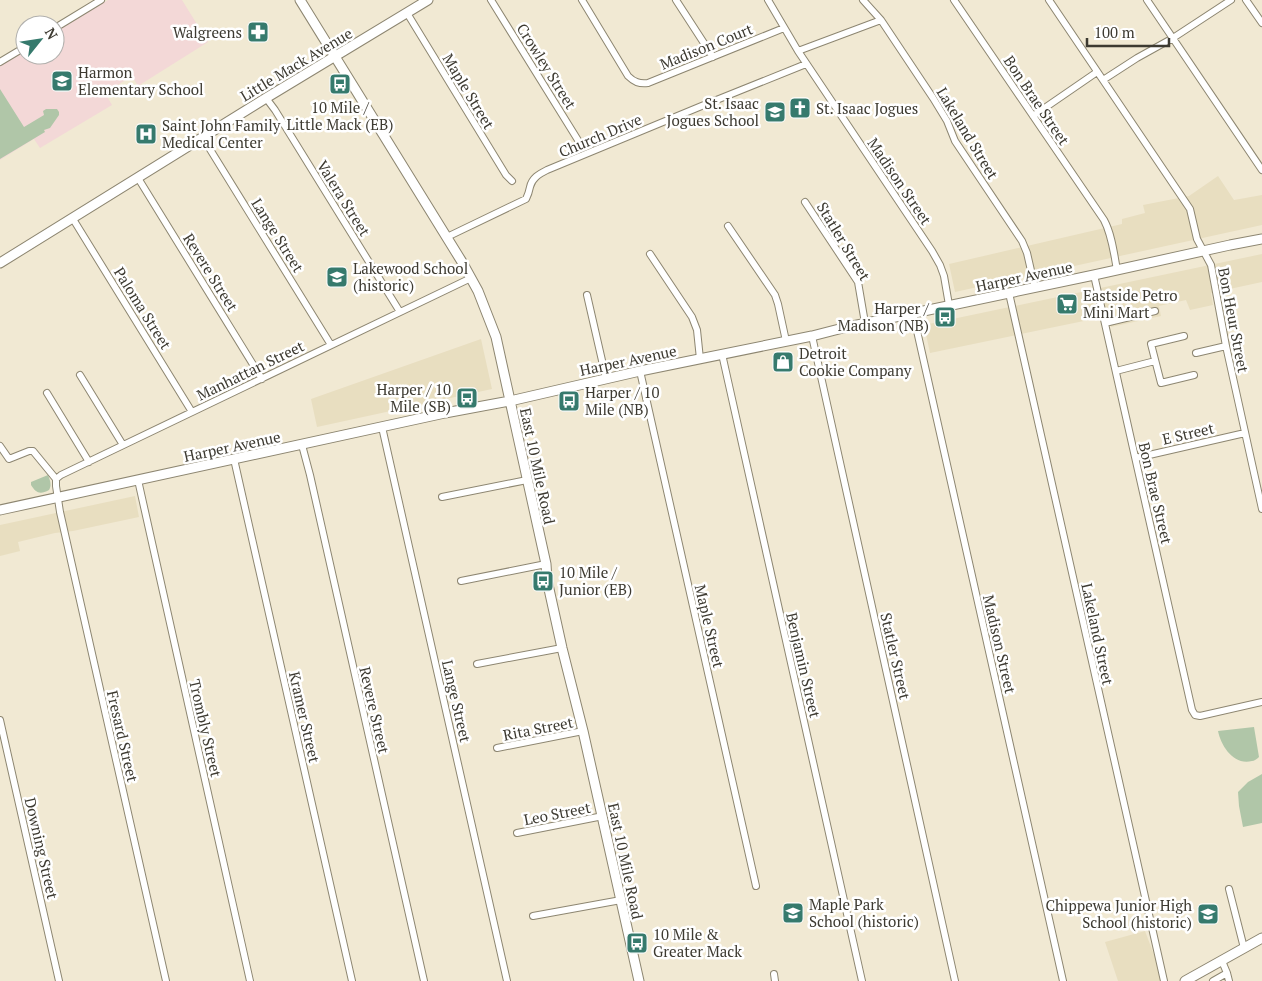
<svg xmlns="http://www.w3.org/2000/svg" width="1262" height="981" viewBox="0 0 1262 981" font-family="'PT Serif',serif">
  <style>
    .built { fill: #e8dec0 }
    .education { fill: #f3d8d7 }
    .green { fill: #b0c6a8 }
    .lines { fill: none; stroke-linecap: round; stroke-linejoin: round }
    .street-casing { stroke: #8d8671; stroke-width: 8 }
    .secondary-casing { stroke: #8d8671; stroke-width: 11 }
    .street { stroke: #fff; stroke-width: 6 }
    .secondary { stroke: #fff; stroke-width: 9 }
    .labels { text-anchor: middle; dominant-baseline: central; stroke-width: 5; stroke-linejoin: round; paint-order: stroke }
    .poi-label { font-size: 15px; fill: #3d3a31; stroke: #fff; text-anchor: start }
    .street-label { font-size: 15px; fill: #3d3a31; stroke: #fff }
  </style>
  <rect width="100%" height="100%" fill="#f1e9d3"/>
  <path class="built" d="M1218,176l16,24 28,-5v30l-307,67 -6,-28 173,-40v-5l23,-6 -2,-8 46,-9z
    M1262,254v28l-51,11 2,12 -23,5 -4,-10 -27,6 2,10 -50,11 -3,-11 -178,37 -6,-28z
    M481,339l11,50 -175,38 -6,-28z
    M135,496l4,21 -66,14 -18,2 -37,9 2,9 -20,5v-31z
    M1145,931l19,50h-46l-13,-39z"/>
  <path class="education" d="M108,0h74l26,42 -70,44 -6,-10 -27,17 7,12 -72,43 -6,-9 -34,21v-94l25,-16v5h30v-23z"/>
  <path class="green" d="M0,89l24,38 20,-12 -1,-4 3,-2h11l2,3v3l-9,13 -6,2 1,2 -45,27z
    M48,475c2,5 4,10 1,15 -9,5 -13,3 -18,-5v-3z
    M1254,727l5,30c-2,2 -5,4 -7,4 -18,5 -31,-15 -34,-30z
    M1262,774v49l-19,4 -4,-21 -1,-14 10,-10z"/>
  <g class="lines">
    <g class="street-casing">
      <path id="street" d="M491,0l90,145
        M582,0l46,76c6,6 11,8 20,7l136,-55
        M676,0l37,57
        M768,0l30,51 134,200 8,14 4,11 5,29
        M863,0l18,20 52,78 14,23 8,20 67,100 5,12 8,35
        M954,0l150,220c8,15 10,34 13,50
        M1049,0l141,209 7,30 14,26 15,81 36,163
        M1147,0l115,170
        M1246,0l16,23
        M407,13l99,162 6,6
        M55,28l46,-28
        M798,51l83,-31
        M0,62l25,-15
        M1103,80l34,-22 36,-20 58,-38
        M266,98l9,12 125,202
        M1033,116l64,-44
        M203,138l128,207
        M138,178l124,201
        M805,202l53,80 7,41
        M73,219l119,193
        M728,226l47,69 3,9 8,37
        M447,237l79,-38c2,-4 3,-7 4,-12 2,-9 9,-13 17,-17l157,-65 102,-41
        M650,254l42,63 5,13 3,29
        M1094,275l98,435 3,5 5,1 62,-14
        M1009,293l155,688
        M587,295l19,83
        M913,313l150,668
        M1105,323l50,-12
        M812,336l143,645
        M1184,336l-33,8 10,39 33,-8
        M1196,353l30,-7
        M722,354l140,627
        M640,371l116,515
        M1116,371l39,-10
        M80,375l43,70
        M47,393l42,69
        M382,427l125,554
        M302,445l8,30 114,506
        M0,446l9,13 20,-8h4l23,28
        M1136,458l109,-25
        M234,459l118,522
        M138,480l112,501
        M442,497l85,-17
        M461,581l85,-17
        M477,664l85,-16
        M0,720l59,261
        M497,748l86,-17
        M517,833l86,-17
        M1229,889l15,59
        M533,916l88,-16
        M1222,961l5,12 2,8
        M774,974l1,7
        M166,981l-106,-469 -4,-26v-7l5,-4 410,-197
        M1213,981l14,-8"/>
    </g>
    <g class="secondary-casing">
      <path id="secondary" d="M300,0l162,262 16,29 18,46 50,227 1,16 15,68 21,83 56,250
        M0,263l266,-165 162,-98
        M0,510l445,-97 65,-12 130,-30 172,-35 31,-8 251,-53 136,-30 32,-6
        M1185,981l77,-43"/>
    </g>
    <use href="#street" class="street"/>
    <use href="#secondary" class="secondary"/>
  </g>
  <defs>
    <g id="pharmacy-square" transform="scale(1.125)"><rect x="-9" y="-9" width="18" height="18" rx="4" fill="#367a6d" stroke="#fff"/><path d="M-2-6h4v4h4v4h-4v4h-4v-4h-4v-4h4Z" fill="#fff"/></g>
    <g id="school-square" transform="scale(1.125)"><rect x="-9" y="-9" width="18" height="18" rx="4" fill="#367a6d" stroke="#fff"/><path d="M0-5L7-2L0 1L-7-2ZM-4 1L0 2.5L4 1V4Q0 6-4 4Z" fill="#fff"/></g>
    <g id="bus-square" transform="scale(1.125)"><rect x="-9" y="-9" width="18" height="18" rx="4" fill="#367a6d" stroke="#fff"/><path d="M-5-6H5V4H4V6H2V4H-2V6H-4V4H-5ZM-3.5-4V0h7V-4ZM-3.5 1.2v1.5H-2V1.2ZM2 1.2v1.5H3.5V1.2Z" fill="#fff"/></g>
    <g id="church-square" transform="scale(1.125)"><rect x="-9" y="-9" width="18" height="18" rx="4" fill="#367a6d" stroke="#fff"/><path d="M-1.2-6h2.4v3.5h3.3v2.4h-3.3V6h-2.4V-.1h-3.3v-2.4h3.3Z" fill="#fff"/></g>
    <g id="hospital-square" transform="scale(1.125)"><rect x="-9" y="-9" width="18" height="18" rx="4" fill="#367a6d" stroke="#fff"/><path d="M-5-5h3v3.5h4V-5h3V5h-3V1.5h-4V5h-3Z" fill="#fff"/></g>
    <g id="supermarket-square" transform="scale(1.125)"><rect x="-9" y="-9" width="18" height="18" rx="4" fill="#367a6d" stroke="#fff"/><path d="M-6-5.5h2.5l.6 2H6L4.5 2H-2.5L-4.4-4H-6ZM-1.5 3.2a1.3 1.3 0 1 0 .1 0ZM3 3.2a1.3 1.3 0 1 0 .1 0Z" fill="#fff"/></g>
    <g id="shop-square" transform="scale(1.125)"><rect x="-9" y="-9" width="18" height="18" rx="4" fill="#367a6d" stroke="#fff"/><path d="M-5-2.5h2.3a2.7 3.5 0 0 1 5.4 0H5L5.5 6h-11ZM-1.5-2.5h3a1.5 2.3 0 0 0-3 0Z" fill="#fff"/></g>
  </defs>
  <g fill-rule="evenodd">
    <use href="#pharmacy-square" x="258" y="32"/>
    <use href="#school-square" x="62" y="81"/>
    <use href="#bus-square" x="340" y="84"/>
    <use href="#church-square" x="800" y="108"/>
    <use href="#school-square" x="775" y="112"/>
    <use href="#hospital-square" x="146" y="134"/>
    <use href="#school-square" x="337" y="277"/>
    <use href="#supermarket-square" x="1067" y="304"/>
    <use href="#bus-square" x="945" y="317"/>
    <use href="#shop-square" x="783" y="362"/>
    <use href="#bus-square" x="467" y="398"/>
    <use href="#bus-square" x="569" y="401"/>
    <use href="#bus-square" x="543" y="581"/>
    <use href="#school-square" x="793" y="913"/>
    <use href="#school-square" x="1208" y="914"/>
    <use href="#bus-square" x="637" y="943"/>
  </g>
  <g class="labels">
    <g class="poi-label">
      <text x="242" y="32" text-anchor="end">Walgreens</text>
      <text x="78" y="72">Harmon<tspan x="78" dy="17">Elementary School</tspan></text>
      <text x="759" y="103" text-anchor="end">St. Isaac<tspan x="759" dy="17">Jogues School</tspan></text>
      <text x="340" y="107" text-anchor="middle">10 Mile /<tspan x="340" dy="17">Little Mack (EB)</tspan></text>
      <text x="816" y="108">St. Isaac Jogues</text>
      <text x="162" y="125">Saint John Family<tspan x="162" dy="17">Medical Center</tspan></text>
      <text x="353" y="268">Lakewood School<tspan x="353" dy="17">(historic)</tspan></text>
      <text x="1083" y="295">Eastside Petro<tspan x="1083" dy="17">Mini Mart</tspan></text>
      <text x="929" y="308" text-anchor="end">Harper /<tspan x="929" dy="17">Madison (NB)</tspan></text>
      <text x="799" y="353">Detroit<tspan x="799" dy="17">Cookie Company</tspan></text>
      <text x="451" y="389" text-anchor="end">Harper / 10<tspan x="451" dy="17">Mile (SB)</tspan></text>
      <text x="585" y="392">Harper / 10<tspan x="585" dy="17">Mile (NB)</tspan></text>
      <text x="559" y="572">10 Mile /<tspan x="559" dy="17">Junior (EB)</tspan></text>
      <text x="809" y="904">Maple Park<tspan x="809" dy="17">School (historic)</tspan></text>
      <text x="1192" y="905" text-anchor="end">Chippewa Junior High<tspan x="1192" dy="17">School (historic)</tspan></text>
      <text x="653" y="934">10 Mile &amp;<tspan x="653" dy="17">Greater Mack</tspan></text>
    </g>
    <g class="street-label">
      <text transform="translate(706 46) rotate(-22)">Madison Court</text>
      <text transform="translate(296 64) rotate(-31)">Little Mack Avenue</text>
      <text transform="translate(547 66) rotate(58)">Crowley Street</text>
      <text transform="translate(469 91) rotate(59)">Maple Street</text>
      <text transform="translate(1037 100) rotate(56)">Bon Brae Street</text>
      <text transform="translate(968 133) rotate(59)">Lakeland Street</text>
      <text transform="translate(600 135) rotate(-23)">Church Drive</text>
      <text transform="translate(900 181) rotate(56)">Madison Street</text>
      <text transform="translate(344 198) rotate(58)">Valera Street</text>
      <text transform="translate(278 235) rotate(58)">Lange Street</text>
      <text transform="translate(844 241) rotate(59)">Statler Street</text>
      <text transform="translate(211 272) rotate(58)">Revere Street</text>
      <text transform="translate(1024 276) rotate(-12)">Harper Avenue</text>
      <text transform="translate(143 308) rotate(58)">Paloma Street</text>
      <text transform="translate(1234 320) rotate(79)">Bon Heur Street</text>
      <text transform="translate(628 360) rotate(-12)">Harper Avenue</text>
      <text transform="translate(250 370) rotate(-26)">Manhattan Street</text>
      <text transform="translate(1188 433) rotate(-13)">E Street</text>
      <text transform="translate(232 446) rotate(-12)">Harper Avenue</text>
      <text transform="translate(538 466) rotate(78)">East 10 Mile Road</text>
      <text transform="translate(1156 493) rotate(77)">Bon Brae Street</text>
      <text transform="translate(710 626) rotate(77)">Maple Street</text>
      <text transform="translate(1098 634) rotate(78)">Lakeland Street</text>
      <text transform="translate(1000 644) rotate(77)">Madison Street</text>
      <text transform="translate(896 656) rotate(77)">Statler Street</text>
      <text transform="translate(804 665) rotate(77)">Benjamin Street</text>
      <text transform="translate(457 701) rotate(77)">Lange Street</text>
      <text transform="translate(375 710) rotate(77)">Revere Street</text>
      <text transform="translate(305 717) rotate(77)">Kramer Street</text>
      <text transform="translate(206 728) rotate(77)">Trombly Street</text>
      <text transform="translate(538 728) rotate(-11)">Rita Street</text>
      <text transform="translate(123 736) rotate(77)">Fresard Street</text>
      <text transform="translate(557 813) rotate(-11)">Leo Street</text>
      <text transform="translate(42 848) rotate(77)">Downing Street</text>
      <text transform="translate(626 861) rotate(78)">East 10 Mile Road</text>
    </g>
  </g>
  <g transform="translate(40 40) rotate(60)"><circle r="24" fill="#ffffff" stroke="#b1b0ad"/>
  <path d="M0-4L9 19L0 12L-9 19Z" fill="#367a6d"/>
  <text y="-8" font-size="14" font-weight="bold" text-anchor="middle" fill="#3d3a31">N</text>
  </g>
  <path d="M1087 38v8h82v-8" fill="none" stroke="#3d3a31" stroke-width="2.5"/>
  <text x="1094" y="38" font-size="15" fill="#3d3a31" stroke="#ffffff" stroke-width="4" paint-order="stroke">100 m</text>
</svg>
